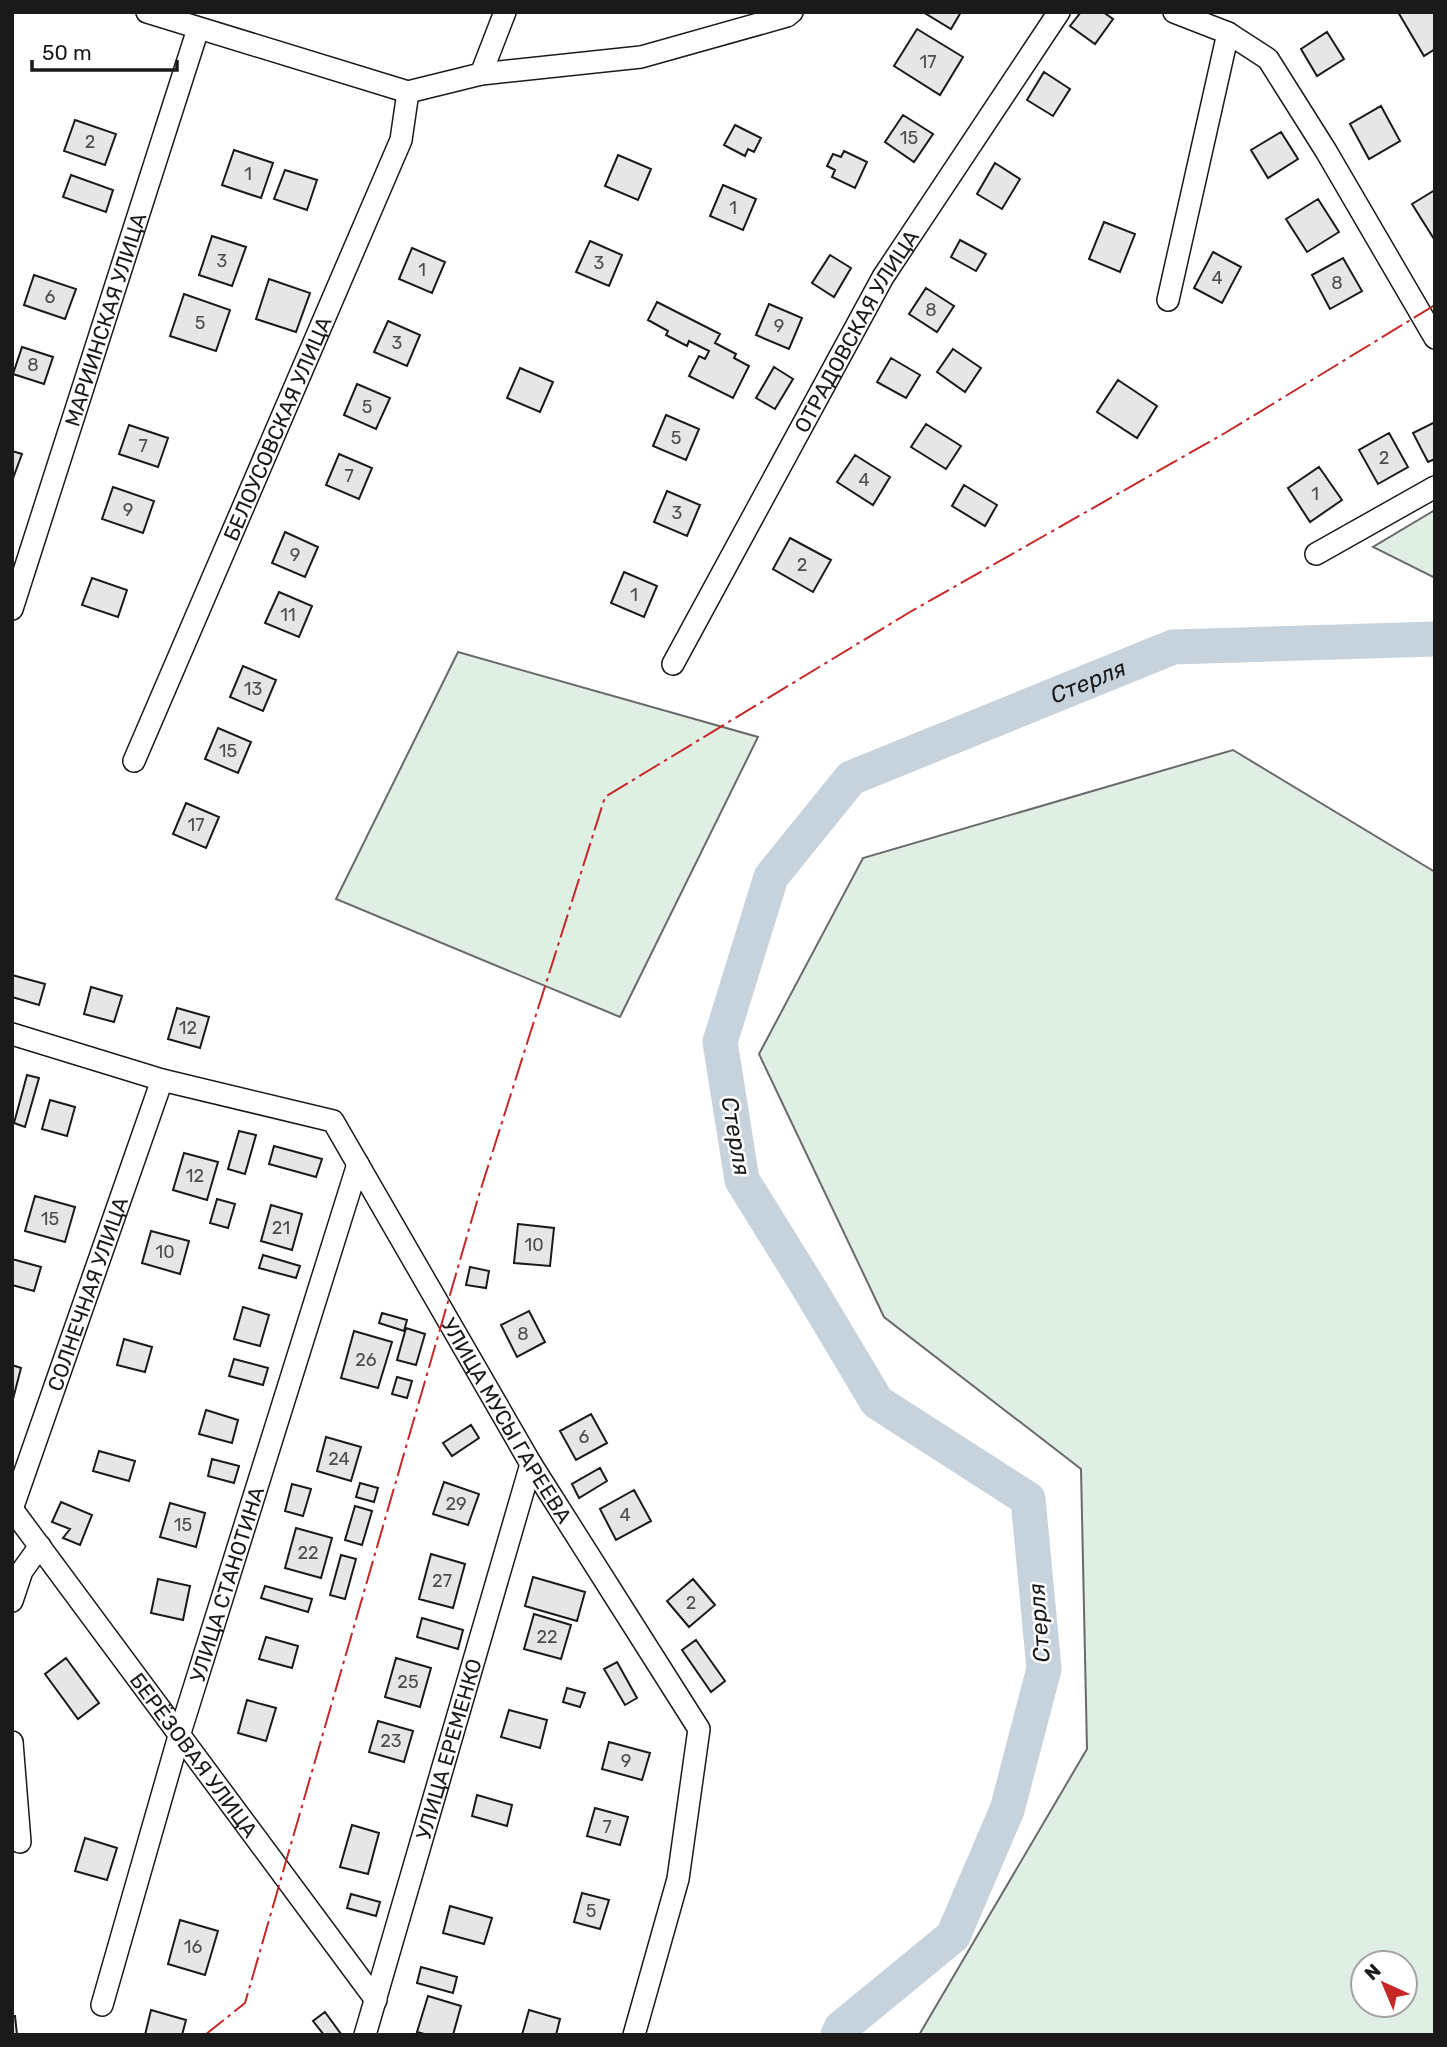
<svg xmlns="http://www.w3.org/2000/svg" width="1447" height="2047" viewBox="0 0 1447 2047" font-family="Rubik,sans-serif">
  <style>
    .green { fill: #e0efe3; stroke: #6a6a6a; stroke-width: 2; fill-rule: evenodd }
    .lines { fill: none; stroke-linecap: round; stroke-linejoin: round }
    .river { stroke: #c6d2dc; stroke-width: 35 }
    .building { fill: #e6e6e6; stroke: #1a1a1a; stroke-width: 2 }
    .minor-casing { stroke: #1a1a1a; stroke-width: 24 }
    .minor { stroke: #fff; stroke-width: 21 }
    .power { stroke: #c62828; stroke-width: 2; stroke-dasharray: 24 5 3.5 5; stroke-linecap: butt }
    .labels { text-anchor: middle; dominant-baseline: central; stroke-width: 5; stroke-linejoin: round; paint-order: stroke }
    .number-label { font-size: 18px; fill: #4d4d4d }
    .street-label { font-size: 21px; fill: #1a1a1a; stroke: #fff }
    .water-label { font-size: 23px; font-style: italic; fill: #1a1a1a; stroke: #fff }
  </style>
  <rect width="100%" height="100%" fill="#fff"/>
  <path class="green" d="M1435,510v68l-62,-31z
    M458,652l300,85 -138,280 -284,-118z
    M1233,750l202,122v1163h-516l168,-286 -6,-280 -197,-152 -125,-263 104,-196zM1363,1963h42v42h-42z"/>
  <g class="lines">
    <path class="river" id="s1" d="M838,2035l3,-7 112,-92 54,-126 37,-141 -16,-170 -151,-97 -68,-114 -67,-108 -22,-138 51,-165 80,-99 322,-131 262,-8"/>
  </g>
  <path class="building" d="M923,12h38l-10,17z
    M1081,12h22l10,7 -18,25 -25,-18z
    M1398,12h37v37l-11,7z
    M917,29l46,28 -23,38 -46,-29z
    M1327,32l17,27 -27,17 -16,-27z
    M1044,72l26,17 -17,27 -26,-16z
    M1381,106l19,35 -31,18 -19,-35z
    M903,115l30,19 -19,28 -29,-20z
    M75,120l41,14 -11,31 -41,-14z
    M735,125l26,13 -7,14 -6,-3 -3,7 -21,-11z
    M1281,132l17,27 -30,19 -17,-28z
    M234,150l39,13 -12,35 -39,-13z
    M844,151l23,11 -12,26 -23,-11 3,-7 -8,-4 6,-12 8,3z
    M618,155l33,14 -13,31 -33,-14z
    M995,163l25,16 -18,30 -25,-15z
    M285,170l32,10 -10,30 -33,-11z
    M71,175l42,15 -7,22 -43,-15z
    M723,185l33,14 -13,31 -33,-14z
    M1435,190v49h-1l-22,-35z
    M1318,199l21,33 -32,20 -21,-33z
    M1104,222l31,12 -15,38 -31,-13z
    M212,236l34,11 -14,39 -33,-11z
    M960,240l26,14 -10,17 -25,-14z
    M590,241l32,14 -13,31 -33,-14z
    M412,248l33,14 -13,31 -33,-14z
    M1213,252l28,15 -19,36 -28,-15z
    M830,255l21,13 -17,29 -22,-14z
    M1343,258l19,33 -32,18 -18,-34z
    M34,275l42,14 -11,30 -41,-14z
    M269,279l41,14 -14,39 -40,-13z
    M926,288l28,18 -17,26 -28,-18z
    M184,294l46,16 -14,41 -46,-15z
    M657,302l63,32 -5,9 21,11 -2,4 15,8 -16,32 -44,-22 10,-20 6,3 4,-8 -20,-10 -2,5 -21,-11 2,-4 -20,-11z
    M769,304l33,14 -13,31 -33,-14z
    M388,321l32,14 -13,31 -33,-14z
    M22,347l31,10 -9,27 -31,-10z
    M953,349l28,19 -16,24 -28,-20z
    M891,358l29,17 -14,23 -29,-16z
    M774,367l19,12 -18,30 -19,-11z
    M520,368l33,14 -13,30 -33,-14z
    M1118,380l39,26 -20,32 -40,-26z
    M357,384l33,14 -14,31 -32,-14z
    M666,415l33,14 -13,31 -33,-14z
    M1435,422v37l-7,3 -15,-29z
    M926,424l35,22 -15,23 -35,-22z
    M129,425l39,13 -10,29 -39,-13z
    M1389,433l19,34 -30,17 -19,-34z
    M12,451l10,3 -10,27z
    M339,454l33,14 -13,31 -33,-14z
    M855,455l35,22 -17,28 -36,-23z
    M1319,467l23,33 -32,22 -22,-34z
    M964,485l33,20 -12,21 -33,-20z
    M113,487l41,14 -11,32 -41,-14z
    M667,491l33,14 -13,31 -33,-14z
    M285,532l33,15 -13,30 -33,-14z
    M790,538l41,22 -18,32 -40,-23z
    M624,572l33,14 -13,31 -33,-14z
    M92,578l35,12 -9,27 -36,-12z
    M279,592l33,14 -13,31 -34,-14z
    M243,666l33,14 -13,31 -33,-14z
    M218,728l33,14 -13,31 -33,-14z
    M186,803l33,14 -13,31 -33,-14z
    M12,975l33,9 -6,21 -27,-8z
    M91,987l31,9 -8,26 -30,-8z
    M177,1008l32,9 -9,31 -32,-9z
    M27,1075l12,3 -14,49 -11,-4z
    M50,1100l25,7 -8,29 -25,-7z
    M239,1131l17,4 -11,39 -17,-5z
    M274,1146l48,13 -6,18 -47,-13z
    M184,1153l34,9 -11,38 -34,-10z
    M35,1196l40,11 -10,35 -40,-11z
    M217,1199l18,5 -7,24 -18,-5z
    M271,1205l31,9 -10,36 -31,-9z
    M518,1224l36,4 -4,38 -36,-3z
    M151,1231l38,10 -9,33 -38,-11z
    M263,1255l37,11 -4,12 -37,-10z
    M12,1259l29,8 -7,24 -22,-6z
    M470,1267l19,4 -3,17 -20,-3z
    M243,1307l26,8 -9,31 -26,-7z
    M529,1311l16,31 -28,15 -16,-32z
    M382,1313l25,7 -3,11 -25,-8z
    M406,1328l19,6 -9,31 -19,-5z
    M354,1331l38,11 -14,46 -37,-10z
    M124,1339l28,8 -7,25 -28,-7z
    M234,1359l34,9 -5,17 -34,-9z
    M12,1365l9,3 -8,31 -1,-1z
    M397,1377l15,4 -5,17 -15,-4z
    M206,1410l32,10 -6,23 -33,-9z
    M591,1414l16,29 -31,17 -16,-29z
    M471,1425l8,13 -27,18 -9,-13z
    M326,1437l35,10 -10,34 -34,-10z
    M99,1451l36,10 -6,20 -36,-10z
    M212,1459l27,7 -5,17 -26,-7z
    M600,1468l7,13 -28,17 -7,-14z
    M444,1482l35,12 -11,31 -35,-11z
    M360,1483l18,5 -4,14 -18,-5z
    M292,1484l19,5 -8,27 -18,-5z
    M634,1490l17,31 -35,19 -16,-31z
    M61,1502l31,13 -12,30 -17,-7 7,-9 -18,-7z
    M170,1503l35,10 -9,34 -36,-10z
    M355,1506l17,5 -10,34 -17,-5z
    M296,1528l36,10 -11,40 -36,-10z
    M431,1554l34,10 -12,44 -34,-9z
    M341,1555l15,4 -11,40 -15,-4z
    M533,1577l52,15 -8,29 -52,-15z
    M158,1579l32,7 -7,34 -32,-7z
    M693,1579l22,26 -26,22 -22,-26z
    M265,1586l47,13 -4,13 -47,-14z
    M534,1614l37,11 -10,34 -37,-10z
    M422,1618l41,12 -5,19 -41,-12z
    M266,1637l32,9 -6,22 -33,-9z
    M696,1640l29,41 -14,11 -29,-42z
    M66,1658l33,45 -21,16 -33,-45z
    M396,1658l35,10 -11,39 -35,-10z
    M617,1662l20,36 -12,7 -21,-36z
    M567,1688l18,5 -5,14 -17,-5z
    M247,1700l29,8 -10,33 -28,-8z
    M509,1710l38,10 -7,28 -39,-11z
    M378,1721l35,10 -9,31 -35,-10z
    M609,1742l41,11 -8,27 -40,-11z
    M477,1795l35,10 -5,21 -35,-10z
    M595,1808l33,9 -8,28 -33,-9z
    M352,1825l27,8 -11,41 -28,-7z
    M85,1838l32,10 -10,32 -32,-9z
    M582,1893l27,7 -9,29 -26,-7z
    M351,1894l29,8 -4,14 -29,-8z
    M450,1906l42,12 -8,26 -41,-11z
    M180,1920l38,11 -13,44 -37,-11z
    M421,1967l36,10 -4,16 -36,-10z
    M428,1996l33,10 -8,29h-25l-11,-3z
    M151,2010l35,10 -4,15h-37z
    M529,2010l31,9 -4,16h-34z
    M325,2012l16,22 -1,1h-16l-11,-14z
    M12,2016h3l2,19h-5z"/>
  <g class="lines">
    <g class="minor-casing">
      <g id="minor">
        <path d="M147,12l261,80 73,-18 160,-17 146,-41 5,-4"/>
        <path d="M1174,12l54,21 40,26 58,92 109,187"/>
        <path d="M481,74l24,-62"/>
        <path d="M1168,300l60,-267"/>
        <path d="M1316,554l119,-67"/>
        <path id="s2" d="M12,609l186,-580"/>
        <path id="s3" d="M673,664l210,-387 176,-265"/>
        <path id="s4" d="M134,761l267,-621 7,-48"/>
        <path id="s5" d="M12,1034l150,46 171,41 198,343 168,265 -21,150 -44,156"/>
        <path id="s6" d="M12,1509l364,491"/>
        <path id="s7" d="M12,1509l150,-429"/>
        <path d="M12,1601l10,-30 18,-25"/>
        <path d="M12,1742l8,100"/>
        <path id="s8" d="M102,2005l77,-269 179,-572"/>
        <path id="s9" d="M365,2035l166,-571"/>
      </g>
    </g>
    <use href="#minor" class="minor"/>
    <path class="power" d="M205,2035l40,-32 233,-805 127,-401 305,-185 315,-179 210,-128"/>
  </g>
  <g class="labels">
    <g class="number-label">
      <text x="928" y="62">17</text>
      <text x="909" y="138">15</text>
      <text x="90" y="142">2</text>
      <text x="248" y="174">1</text>
      <text x="733" y="208">1</text>
      <text x="222" y="261">3</text>
      <text x="599" y="263">3</text>
      <text x="422" y="270">1</text>
      <text x="1217" y="278">4</text>
      <text x="1337" y="283">8</text>
      <text x="50" y="297">6</text>
      <text x="931" y="310">8</text>
      <text x="200" y="323">5</text>
      <text x="779" y="326">9</text>
      <text x="397" y="343">3</text>
      <text x="33" y="365">8</text>
      <text x="367" y="407">5</text>
      <text x="676" y="438">5</text>
      <text x="143" y="446">7</text>
      <text x="1384" y="458">2</text>
      <text x="349" y="476">7</text>
      <text x="864" y="480">4</text>
      <text x="1315" y="494">1</text>
      <text x="128" y="510">9</text>
      <text x="677" y="513">3</text>
      <text x="295" y="555">9</text>
      <text x="802" y="565">2</text>
      <text x="634" y="595">1</text>
      <text x="288" y="615">11</text>
      <text x="253" y="689">13</text>
      <text x="228" y="751">15</text>
      <text x="196" y="825">17</text>
      <text x="188" y="1028">12</text>
      <text x="195" y="1176">12</text>
      <text x="50" y="1219">15</text>
      <text x="281" y="1228">21</text>
      <text x="534" y="1245">10</text>
      <text x="165" y="1252">10</text>
      <text x="523" y="1334">8</text>
      <text x="366" y="1360">26</text>
      <text x="584" y="1437">6</text>
      <text x="339" y="1459">24</text>
      <text x="456" y="1504">29</text>
      <text x="625" y="1515">4</text>
      <text x="183" y="1525">15</text>
      <text x="308" y="1553">22</text>
      <text x="442" y="1581">27</text>
      <text x="691" y="1603">2</text>
      <text x="547" y="1637">22</text>
      <text x="408" y="1682">25</text>
      <text x="391" y="1741">23</text>
      <text x="626" y="1761">9</text>
      <text x="607" y="1827">7</text>
      <text x="591" y="1911">5</text>
      <text x="193" y="1947">16</text>
    </g>
    <g class="street-label">
      <text stroke="none"><textPath href="#s2" startOffset="304">МАРИИНСКАЯ УЛИЦА</textPath></text>
      <text stroke="none"><textPath href="#s3" startOffset="380">ОТРАДОВСКАЯ УЛИЦА</textPath></text>
      <text stroke="none"><textPath href="#s4" startOffset="362">БЕЛОУСОВСКАЯ УЛИЦА</textPath></text>
      <text stroke="none"><textPath href="#s7" startOffset="228">СОЛНЕЧНАЯ УЛИЦА</textPath></text>
      <text stroke="none"><textPath href="#s5" startOffset="679">УЛИЦА МУСЫ ГАРЕЕВА</textPath></text>
      <text stroke="none"><textPath href="#s8" startOffset="439">УЛИЦА СТАНОТИНА</textPath></text>
      <text stroke="none"><textPath href="#s9" startOffset="298">УЛИЦА ЕРЕМЕНКО</textPath></text>
      <text stroke="none"><textPath href="#s6" startOffset="306">БЕРЁЗОВАЯ УЛИЦА</textPath></text>
    </g>
    <g class="water-label">
      <text stroke="none"><textPath href="#s1" startOffset="1741">Стерля</textPath></text>
      <text transform="translate(736 1136) rotate(80)">Стерля</text>
      <text transform="translate(1039 1623) rotate(-94)">Стерля</text>
    </g>
  </g>
  <rect width="1447" height="2047" fill="none" stroke="#1a1a1a" stroke-width="28"/>
  <g transform="translate(1384 1984) rotate(316)"><circle r="33" fill="#ffffff" stroke="#a3a3a3" stroke-width="2"/>
  <path d="M0-5L12 26L0 18L-12 26Z" fill="#c62828"/>
  <text y="-10" font-size="19" font-weight="bold" text-anchor="middle" fill="#1a1a1a">N</text>
  </g>
  <path d="M32 60v10h145v-10" fill="none" stroke="#1a1a1a" stroke-width="3.5"/>
  <text x="42" y="60" font-size="21" fill="#1a1a1a" stroke="#ffffff" stroke-width="5" paint-order="stroke">50 m</text>
</svg>
